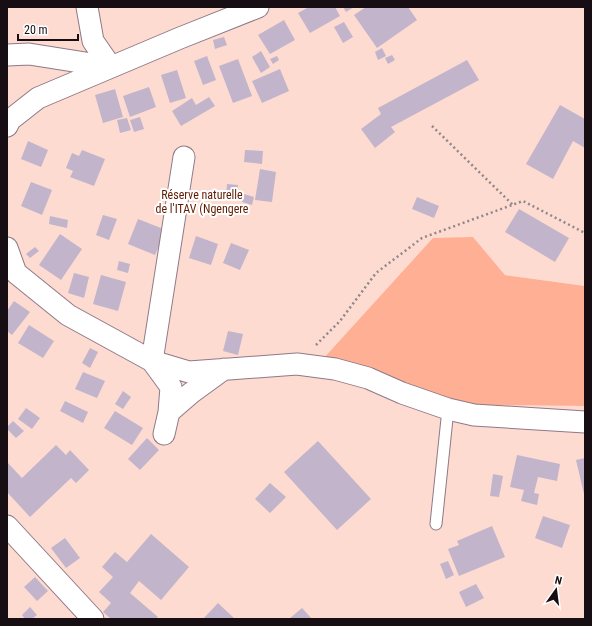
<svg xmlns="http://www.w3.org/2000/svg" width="592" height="626" viewBox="0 0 592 626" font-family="'Roboto Condensed',sans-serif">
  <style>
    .green { fill: #fddbd0 }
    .forest { fill: #ffaf93 }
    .building { fill: #c2b5cb }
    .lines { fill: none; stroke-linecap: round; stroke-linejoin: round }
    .lane-casing { stroke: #907987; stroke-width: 13 }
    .street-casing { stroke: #907987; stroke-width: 23 }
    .path { stroke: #90878c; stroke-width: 2.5; stroke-dasharray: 2 3; stroke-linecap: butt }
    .lane { stroke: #fff; stroke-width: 11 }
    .street { stroke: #fff; stroke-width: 21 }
    .labels { text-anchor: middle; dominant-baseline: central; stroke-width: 4; stroke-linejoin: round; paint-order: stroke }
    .park-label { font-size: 12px; fill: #5f1b00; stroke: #fff }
  </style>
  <rect width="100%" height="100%" fill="#fcf2f8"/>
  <path class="green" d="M7,7h578v279l-80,-11 -32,-38 -10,168 122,1v213h-578z"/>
  <path class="forest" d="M473,237l32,38 80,11v120l-122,-1 -140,-46 110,-121z"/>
  <path class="building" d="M309,7h26l5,9 -30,17 -12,-20z
    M343,7h11l-8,5z
    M366,7h42l9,13 -40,28 -23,-33z
    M284,20l11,20 -25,14 -12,-19z
    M344,22l9,15 -10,6 -9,-16z
    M224,37l3,8 -12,4 -2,-9z
    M382,48l4,8 -8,4 -3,-8z
    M261,51l9,16 -9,6 -9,-16z
    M392,55l3,5 -7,4 -3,-6z
    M207,56l9,24 -13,5 -9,-24z
    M277,56l2,4 -6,4 -3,-5z
    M238,59l14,37 -19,7 -14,-37z
    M467,60l12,20 -88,47 4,5 -20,16 -14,-19 20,-15 -3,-6z
    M280,69l9,22 -27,12 -10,-22z
    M177,70l9,28 -16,5 -9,-28z
    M149,87l7,20 -26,10 -7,-21z
    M115,89l8,28 -20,6 -8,-28z
    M209,97l6,9 -34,20 -9,-15 20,-13 4,7z
    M560,105l25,14v29l-12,-7 -20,38 -27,-15z
    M140,117l4,12 -10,3 -4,-12z
    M127,118l4,12 -11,3 -3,-13z
    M28,141l20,9 -7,17 -20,-8z
    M82,150l23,9 -11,27 -24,-9 3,-6 -7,-3 6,-15 7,3z
    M245,150l18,1 -1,13 -18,-2z
    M260,169l16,3 -4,30 -17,-2z
    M31,182l21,8 -10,25 -21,-9z
    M227,184l11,1 -2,16 -10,-2z
    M244,194l10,3 -2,8 -10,-3z
    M417,197l22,9 -5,12 -22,-9z
    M519,209l50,29 -14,24 -50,-30z
    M103,215l14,4 -8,21 -13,-5z
    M50,216l18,4 -1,8 -18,-4z
    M138,219l28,11 -11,25 -27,-11z
    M60,234l22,15 -21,31 -22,-15z
    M196,236l22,8 -7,21 -22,-7z
    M231,243l18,7 -9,20 -17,-7z
    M35,247l4,4 -9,7 -4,-4z
    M119,261l11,3 -2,9 -11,-3z
    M74,273l15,4 -5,21 -16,-5z
    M101,275l25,7 -8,29 -25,-7z
    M14,301l16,11 -18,23 -5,-4v-20z
    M29,325l25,16 -11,17 -25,-15z
    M228,331l15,3 -5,21 -15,-4z
    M90,348l8,4 -8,16 -8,-5z
    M83,372l22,9 -8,17 -22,-9z
    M123,391l8,6 -8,12 -8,-5z
    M65,401l23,11 -5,11 -23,-12z
    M26,408l14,10 -8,11 -14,-10z
    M115,411l28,17 -11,17 -28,-17z
    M13,421l11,10 -8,7 -9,-9v-2z
    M147,438l12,12 -19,20 -12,-11z
    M318,441l53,58 -34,31 -53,-58z
    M56,445l10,10 4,-5 19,20 -13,13 -5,-5 -41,39 -23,-25v-30l15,16z
    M517,455l43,9 -3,17 -19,-4 -4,16 5,1 -2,11 -16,-4 3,-11 -14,-3z
    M585,458v36h-1l-8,-34z
    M493,474l10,2 -4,21 -9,-1z
    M270,483l16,14 -16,16 -15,-14z
    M543,516l27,9 -8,23 -27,-10z
    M492,526l13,31 -46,19 -11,-27 11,-4 -2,-4z
    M151,534l38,33 -28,33 -22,-19 -9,12 28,24 -2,2h-45l-8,-7 8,-9 -12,-11 14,-15 -11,-10 13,-15 12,10z
    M65,538l15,20 -14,10 -15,-20z
    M448,561l6,14 -8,4 -6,-15z
    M35,577l13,14 -11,10 -13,-14z
    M476,584l8,14 -18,9 -7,-15z
    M218,603l17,16h-32z
    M30,607l7,8 -5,4h-7l-3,-4z
    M302,608l10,11h-23z"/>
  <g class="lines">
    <g class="lane-casing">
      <path id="lane" d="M436,524l12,-115"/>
    </g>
    <g class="street-casing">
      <path id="street" d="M87,7l6,34 18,26
        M7,55l22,-1 82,13
        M7,126l3,-6 28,-22 142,-60 78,-31
        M7,248l9,25 52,42 84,46 37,11 108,-8 38,5 33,9 34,15 46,16 26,6 111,7
        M169,412l22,-19 33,-24
        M164,434l5,-22 2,-25 -19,-26 32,-204
        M7,526l86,93"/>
    </g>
    <path class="path" d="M432,126l81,79
      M316,345l24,-24 36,-48 46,-35 101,-37 62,32"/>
    <use href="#lane" class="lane"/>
    <use href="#street" class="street"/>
  </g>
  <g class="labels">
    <g class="park-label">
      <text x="202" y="195">Réserve naturelle<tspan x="202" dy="14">de l'ITAV (Ngengere</tspan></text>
    </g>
  </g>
  <rect width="592" height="626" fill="none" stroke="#160e13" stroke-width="16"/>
  <g transform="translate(556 590) rotate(14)" stroke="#ffffff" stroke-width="3" paint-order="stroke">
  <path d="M0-3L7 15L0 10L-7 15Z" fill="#160e13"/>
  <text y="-6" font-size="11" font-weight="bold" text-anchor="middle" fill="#160e13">N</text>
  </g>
  <path d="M18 34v6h60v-6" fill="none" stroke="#160e13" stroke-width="2"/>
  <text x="24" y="34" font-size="12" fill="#160e13" stroke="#ffffff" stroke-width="3" paint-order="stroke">20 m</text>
</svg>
